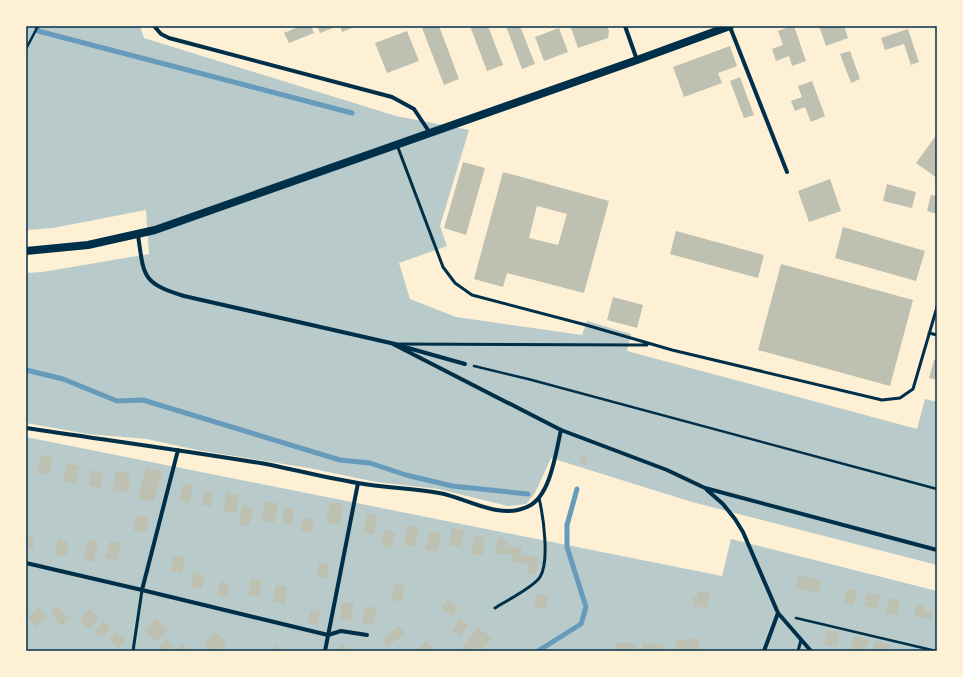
<svg xmlns="http://www.w3.org/2000/svg" width="963" height="677" viewBox="0 0 963 677" font-family="Bitter,serif">
  <style>
    .green { fill: #b9caca }
    .lines { fill: none; stroke-linecap: round; stroke-linejoin: round }
    .stream { stroke: #669bbc; stroke-width: 5 }
    .building { fill: #bec0b2; fill-rule: evenodd }
    .path { stroke: #003049; stroke-width: 2.5 }
    .service { stroke: #003049; stroke-width: 3 }
    .minor { stroke: #003049; stroke-width: 4 }
    .secondary { stroke: #003049; stroke-width: 8 }
    .neatline { fill: none; stroke: #003049; stroke-width: 1.5 }
  </style>
  <rect width="100%" height="100%" fill="#fdf0d5"/>
  <path class="green" d="M26,26h114l4,12 252,78 73,14 -29,96 7,20 -48,17 11,36 46,18 126,18 5,-14 44,13 -4,17 290,78 8,-30 12,3v163l-245,-63 -141,-44 -16,35 -9,11 -18,2 -70,-17 -62,-7 -67,-14 -112,-18 -50,-11 -59,-5 -62,-11v-150l16,-1 107,-18 -3,-44 -93,18 -27,2z
    M26,437l696,139 9,-37 206,52v60h-911z"/>
  <g class="lines">
    <path class="stream" d="M36,26l2,5 314,82
      M26,370l37,9 54,22 26,-1 197,60 30,3 36,12 46,11 76,8
      M538,651l43,-27 5,-17 -19,-60v-22l10,-36"/>
  </g>
  <path class="building" d="M300,26h11l3,7 -25,10 -5,-10z
    M317,26h21l-18,7z
    M340,26h11l1,2 -10,4z
    M427,26h12l20,53 -15,6 -22,-57z
    M470,26h18l15,39 -16,6z
    M506,26h14l15,38 -13,5z
    M577,26h30l2,5 -1,7 -30,10 -7,-20z
    M791,26h3l12,35 -14,5 -3,-10 -13,5 -4,-12 11,-4 -5,-14z
    M819,26h25l4,12 -22,8z
    M559,28l9,24 -24,9 -9,-24z
    M908,29l11,33 -8,3 -7,-21 -19,6 -4,-12z
    M407,31l12,30 -32,12 -12,-30z
    M730,46l7,20 -19,7 4,10 -38,14 -11,-30z
    M850,51l10,28 -9,4 -11,-29z
    M740,77l14,38 -10,3 -14,-37z
    M812,81l13,35 -14,6 -6,-15 -10,4 -4,-10 11,-4 -4,-11z
    M937,134v44l-21,-15z
    M463,162l22,6 -19,67 -22,-7z
    M503,172l106,29 -25,92 -77,-20 -4,14 -29,-8zM537,206l30,8 -9,31 -29,-7z
    M830,179l11,32 -32,11 -11,-31z
    M887,184l29,8 -4,16 -29,-7z
    M931,195l6,1v18l-10,-3z
    M843,227l82,24 -9,30 -81,-23z
    M676,231l88,24 -6,23 -88,-24z
    M781,264l132,36 -23,86 -132,-36z
    M613,297l30,8 -6,23 -30,-8z
    M934,360l3,1v19l-8,-2z
    M41,455l12,3 -4,17 -12,-3z
    M580,456l8,2 -2,7 -7,-2z
    M67,463l13,3 -4,18 -13,-3z
    M146,467l16,5 -8,30 -16,-4z
    M91,470l12,2 -3,16 -11,-2z
    M116,471l14,1 -2,20 -15,-1z
    M183,484l10,1 -3,17 -11,-2z
    M205,491l8,1 -2,15 -9,-2z
    M226,492l13,3 -3,18 -13,-2z
    M265,501l13,2 -4,20 -13,-3z
    M330,502l13,2 -4,21 -13,-3z
    M242,506l11,2 -3,15 -3,3 -6,-1 -2,-5z
    M285,507l9,2 -2,16 -10,-2z
    M367,513l10,2 -3,19 -11,-1z
    M136,515l13,3 -3,14 -13,-2z
    M303,517l11,3 -2,13 -11,-2z
    M407,525l12,2 -4,20 -11,-2z
    M452,528l12,2 -3,17 -12,-2z
    M384,530l11,2 -3,16 -11,-3z
    M430,532l11,2 -4,17 -12,-2z
    M26,535l8,2 -1,12 -7,-1z
    M474,536l11,2 -3,18 -10,-2z
    M498,538l9,2 -1,6 16,2 -1,7 17,2 -2,17 -9,-1 1,-9 -16,-2 1,-8 -7,-1 -1,2 -9,-2z
    M58,540l11,2 -3,14 -11,-2z
    M88,540l10,2 -4,20 -11,-2z
    M110,541l10,2 -2,17 -12,-2z
    M174,555l11,2 -3,16 -12,-2z
    M319,563l10,1 -3,15 -9,-2z
    M193,572l11,3 -2,14 -12,-2z
    M799,575l23,6 -4,12 -23,-5z
    M251,578l11,2 -3,17 -11,-2z
    M220,581l9,3 -2,13 -10,-2z
    M394,584l11,2 -3,16 -11,-2z
    M276,585l11,2 -2,17 -12,-3z
    M848,588l10,4 -5,13 -10,-3z
    M698,591l12,2 -3,15 -14,-2v-9h4z
    M867,593l14,3 -4,13 -13,-3z
    M536,594l12,2 -3,14 -11,-3z
    M889,598l11,2 -3,16 -12,-3z
    M447,600l12,8 -7,9 -11,-9z
    M342,602l12,2 -3,17 -11,-2z
    M917,604l7,2 -1,3 10,3 -2,7 -17,-3z
    M58,606l11,13 -8,7 -11,-14z
    M365,606l11,2 -3,17 -11,-2z
    M39,607l8,11 -11,9 -8,-10z
    M89,609l10,8 -10,12 -10,-8z
    M310,610l10,2 -2,13 -10,-2z
    M155,618l13,11 -11,13 -13,-11z
    M460,619l8,6 -8,11 -8,-5z
    M103,621l8,6 -9,10 -8,-5z
    M399,626l6,7 -18,14 -5,-7z
    M477,627l15,11 -10,13 -8,-5 -3,5h-11z
    M828,630l12,3 -4,14 -12,-3z
    M116,632l10,8 -7,8 -10,-8z
    M215,632l12,10 -8,9h-7l-8,-7z
    M854,636l15,4 -2,7 -4,-1 -2,5 -10,-1z
    M699,638v12h-22l-1,-10z
    M166,639l7,6 -6,6h-6l-3,-2z
    M426,641l10,10h-16l-2,-2z
    M874,641l16,4 -2,6h-16z
    M616,643h19v8h-19z
    M642,643l21,1 -1,7h-20z
    M181,644l10,7h-13l-2,-1z
    M343,644l5,7h-14z
    M276,645l8,6h-13z"/>
  <g class="lines">
    <path class="path" d="M26,49l12,-23
      M474,366l54,13 409,110
      M796,618l140,33"/>
    <path class="service" d="M397,145l46,122 12,16 17,12 114,30 86,25 210,50 18,-2 13,-9 24,-82
      M929,333l8,2
      M394,344l253,1
      M495,608c11,-7 39,-21 45,-31 10,-16 3,-62 -1,-79
      M133,651l9,-61
      M798,651l3,-11"/>
    <path class="minor" d="M154,26l7,8 8,4 223,59 22,12 16,24
      M625,26l12,34
      M730,27l57,145
      M138,235c6,42 4,48 46,61l211,48
      M393,344l168,86 106,40 38,18 232,62
      M401,346l64,18
      M26,428c80,12 160,23 240,36 30,6 61,14 92,19 26,5 54,5 81,10 29,5 61,28 90,13 22,-11 27,-55 32,-76
      M707,490l16,14 12,15 8,13 35,81 33,38
      M26,563l116,27 186,45 13,-4 26,4
      M142,590l36,-140
      M325,651l33,-168
      M764,651l14,-38"/>
    <path class="secondary" d="M26,251l62,-6 67,-15 482,-170 93,-34"/>
  </g>
  <rect width="963" height="677" fill="none" stroke="#fdf0d5" stroke-width="54"/>
  <rect x="27" y="27" width="909" height="623" class="neatline"/>
</svg>
